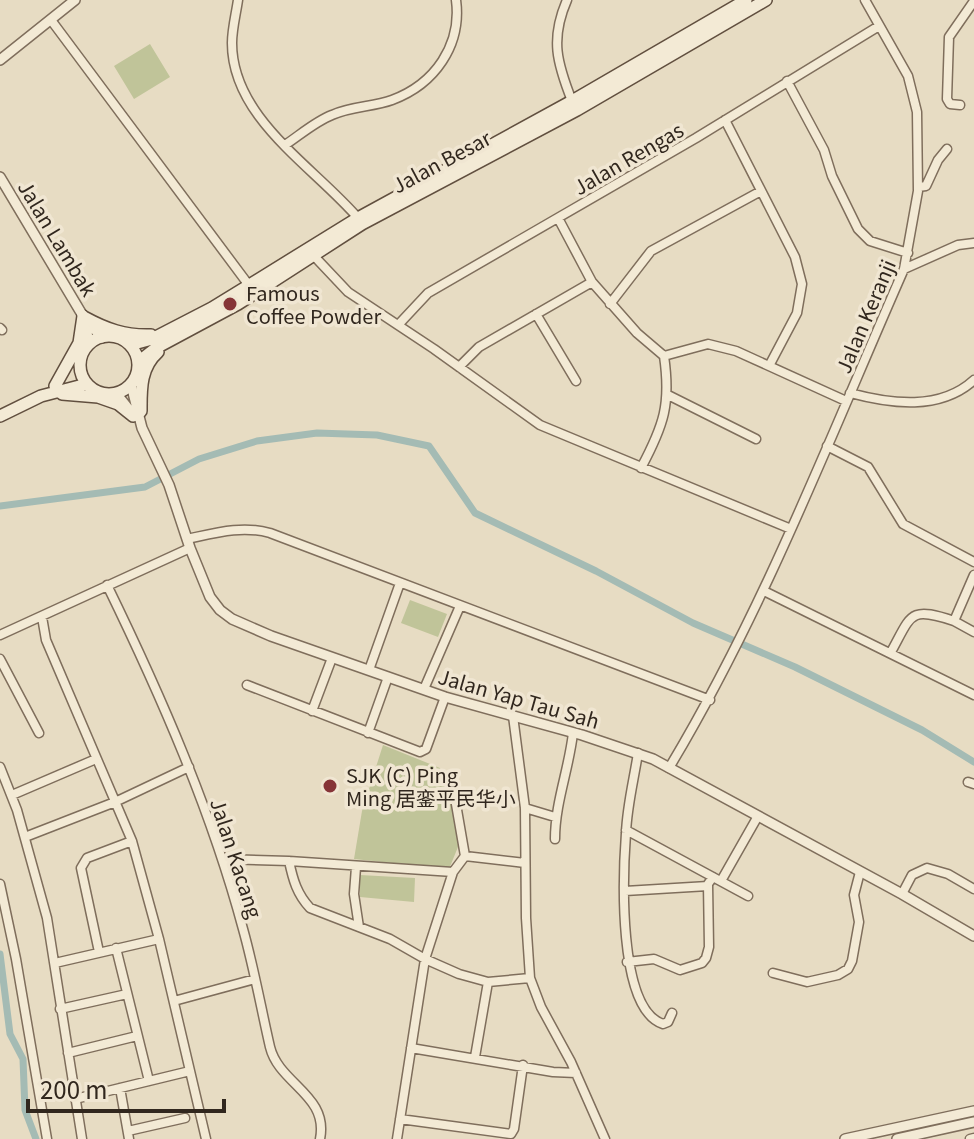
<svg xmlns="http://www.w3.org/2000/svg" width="974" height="1139" viewBox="0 0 974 1139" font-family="Georgia,'Noto Sans SC',serif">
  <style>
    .green { fill: #c0c499 }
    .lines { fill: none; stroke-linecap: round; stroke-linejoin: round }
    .canal { stroke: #a4bbb4; stroke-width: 7 }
    .minor-casing { stroke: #7f6e5c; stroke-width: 11 }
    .tertiary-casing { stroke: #7f6e5c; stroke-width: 12 }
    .secondary-casing { stroke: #614f3f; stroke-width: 14 }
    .minor { stroke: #f3ead5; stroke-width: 8 }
    .tertiary { stroke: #f3ead5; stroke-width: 9 }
    .secondary { stroke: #f3ead5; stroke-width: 11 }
    .poi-dot { fill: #863437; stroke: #f0e6d2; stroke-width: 3 }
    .labels { text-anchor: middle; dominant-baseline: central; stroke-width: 7; stroke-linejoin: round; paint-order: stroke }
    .street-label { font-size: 20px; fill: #31271e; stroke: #f0e6d2 }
    .poi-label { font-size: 20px; fill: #31271e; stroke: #f0e6d2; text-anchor: start }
  </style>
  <rect width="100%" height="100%" fill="#e7dcc3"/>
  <path class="green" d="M150,44l20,33 -36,22 -20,-33z
    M410,600l37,14 -9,23 -37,-14z
    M383,745l57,23 17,55 1,24 -9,22 -95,-10 8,-48z
    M360,875l55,3 -1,24 -54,-5z"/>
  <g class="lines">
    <path class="canal" d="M0,506l145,-19 54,-28 58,-18 60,-8 60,2 52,11 46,67 121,58 97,52 102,44 127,63 52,32
      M0,954l10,80 13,25 2,51 11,29"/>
    <g class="minor-casing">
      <path id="minor" d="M238,0c-2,14 -6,29 -6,43 0,75 81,123 126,175
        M567,0c-17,39 -10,63 5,101
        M51,20l197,264
        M787,81l37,69 8,26 26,53 12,12 38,12
        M960,105l-10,-1 -3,-5 2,-62 25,-36
        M725,120l70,137 7,27 -5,29 -28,53
        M285,145c15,-10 31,-24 47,-30 19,-9 41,-8 60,-15 43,-16 70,-55 64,-100
        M918,187l8,-1 12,-26 9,-11
        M558,218l34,64 45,51 27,23c7,48 0,69 -23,112
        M314,256l34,36 86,57 106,76 251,104
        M904,269l54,-24 16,-2
        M610,304l41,-53 110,-60
        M536,314l40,67
        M399,324l29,-31 268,-155 183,-112
        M0,328l2,2
        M664,356l44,-12 28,7 110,50
        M459,367l20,-20 113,-65
        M850,393c41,11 90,18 124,-13
        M668,395l88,44
        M827,446l41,21 35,57 71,38
        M187,539c28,-6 55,-14 83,-6l440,167
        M974,575l-20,46 20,11
        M107,585c54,111 104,225 136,344 11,39 18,79 27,118 9,37 59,48 50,92
        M764,591l210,104
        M42,617l4,23 86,201 27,98 47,200
        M0,635l190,-87
        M891,652c21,-38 18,-46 63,-31
        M0,659l39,74
        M369,670l31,-87
        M247,685l173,67 6,-3 19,-52
        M424,689l36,-83
        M312,711l20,-53
        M513,716l12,92 1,110 4,60 11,29 30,55 34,77
        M368,733l20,-56
        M638,753c-4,26 -11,53 -12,80 -3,40 -9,176 37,191l5,-2 4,-9
        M0,767l17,43 30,108 35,221
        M669,768c95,-158 161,-331 235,-499l14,-78 -1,-79 -9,-36 -43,-76
        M452,781l13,75
        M968,782l6,2
        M12,795l84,-36
        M525,808l30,9
        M626,830l122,66
        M25,837l90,-35 74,-35
        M555,839c0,-36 14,-70 18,-106
        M465,856l60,7
        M222,859l67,2 164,11
        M289,861c4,19 8,33 21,47l80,31 35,20 34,15 29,8 42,-4
        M356,867l-2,27 5,33
        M721,881l37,-65
        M0,884l16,75 31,180
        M625,891l83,-5
        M902,894l10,-19 15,-7 21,6 26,15
        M116,948l33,133
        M99,952l-18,-84 6,-10 45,-17
        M627,962l27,-3 26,11 22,-7 4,-5 3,-11 -1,-63 5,-7
        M55,963l104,-24
        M773,973l34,9 31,-7 10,-6 4,-8 7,-39 -5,-27 6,-23
        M174,1001l81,-22
        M60,1009l67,-15
        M411,1048l142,24 23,1
        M68,1053l69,-17
        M475,1057l13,-75
        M120,1088l9,51
        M75,1099l115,-28
        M400,1119l111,15 3,-5 9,-64
        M128,1131l57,-13
        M397,1139l28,-180 28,-87 12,-16
        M970,1139l4,-1"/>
    </g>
    <g class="tertiary-casing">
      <path id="tertiary" d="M0,60l75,-60
        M0,177l83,139 19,22
        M85,319l4,26
        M131,385l11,43 27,57 21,63 20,49 10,13 12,9 39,17 174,61 137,38 71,24 249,135 72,42
        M116,393l15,19
        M845,1139l129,-28
        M897,1139l77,-17"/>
    </g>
    <g class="secondary-casing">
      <path id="secondary" d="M84,317c22,12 41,19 67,18
        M80 365a29 29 0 1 1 58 0a29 29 0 1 1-58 0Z
        M130,345l22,-6 60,-31 146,-90 214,-117 174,-101
        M138,362l18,-14 82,-44 124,-80 215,-114 189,-110
        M55,386l24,-43 4,-27
        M62,394l36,3 20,7 15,12
        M138,414l3,-3c0,-21 -1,-43 17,-59
        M0,416l41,-20 46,-12"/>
    </g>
    <use href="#minor" class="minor"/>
    <use href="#tertiary" class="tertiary"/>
    <use href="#secondary" class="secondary"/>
  </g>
  <g class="poi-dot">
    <circle cx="230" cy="304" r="8"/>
    <circle cx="330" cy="786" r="8"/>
  </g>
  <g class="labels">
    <g class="street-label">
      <text transform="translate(628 158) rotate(-30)">Jalan Rengas</text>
      <text transform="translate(441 161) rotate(-28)">Jalan Besar</text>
      <text transform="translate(58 238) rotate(59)">Jalan Lambak</text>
      <text transform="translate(865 316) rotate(-67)">Jalan Keranji</text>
      <text transform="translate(519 698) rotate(16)">Jalan Yap Tau Sah</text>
      <text transform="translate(237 858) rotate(72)">Jalan Kacang</text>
    </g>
    <g class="poi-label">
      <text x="246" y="292">Famous<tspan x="246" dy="23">Coffee Powder</tspan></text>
      <text x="346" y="774">SJK (C) Ping<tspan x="346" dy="23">Ming 居銮平民华小</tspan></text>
    </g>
  </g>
  <path d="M28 1099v12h196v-12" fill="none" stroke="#31271e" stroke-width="4"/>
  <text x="40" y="1099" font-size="24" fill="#31271e" stroke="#f0e6d2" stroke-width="6" paint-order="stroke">200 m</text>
</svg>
